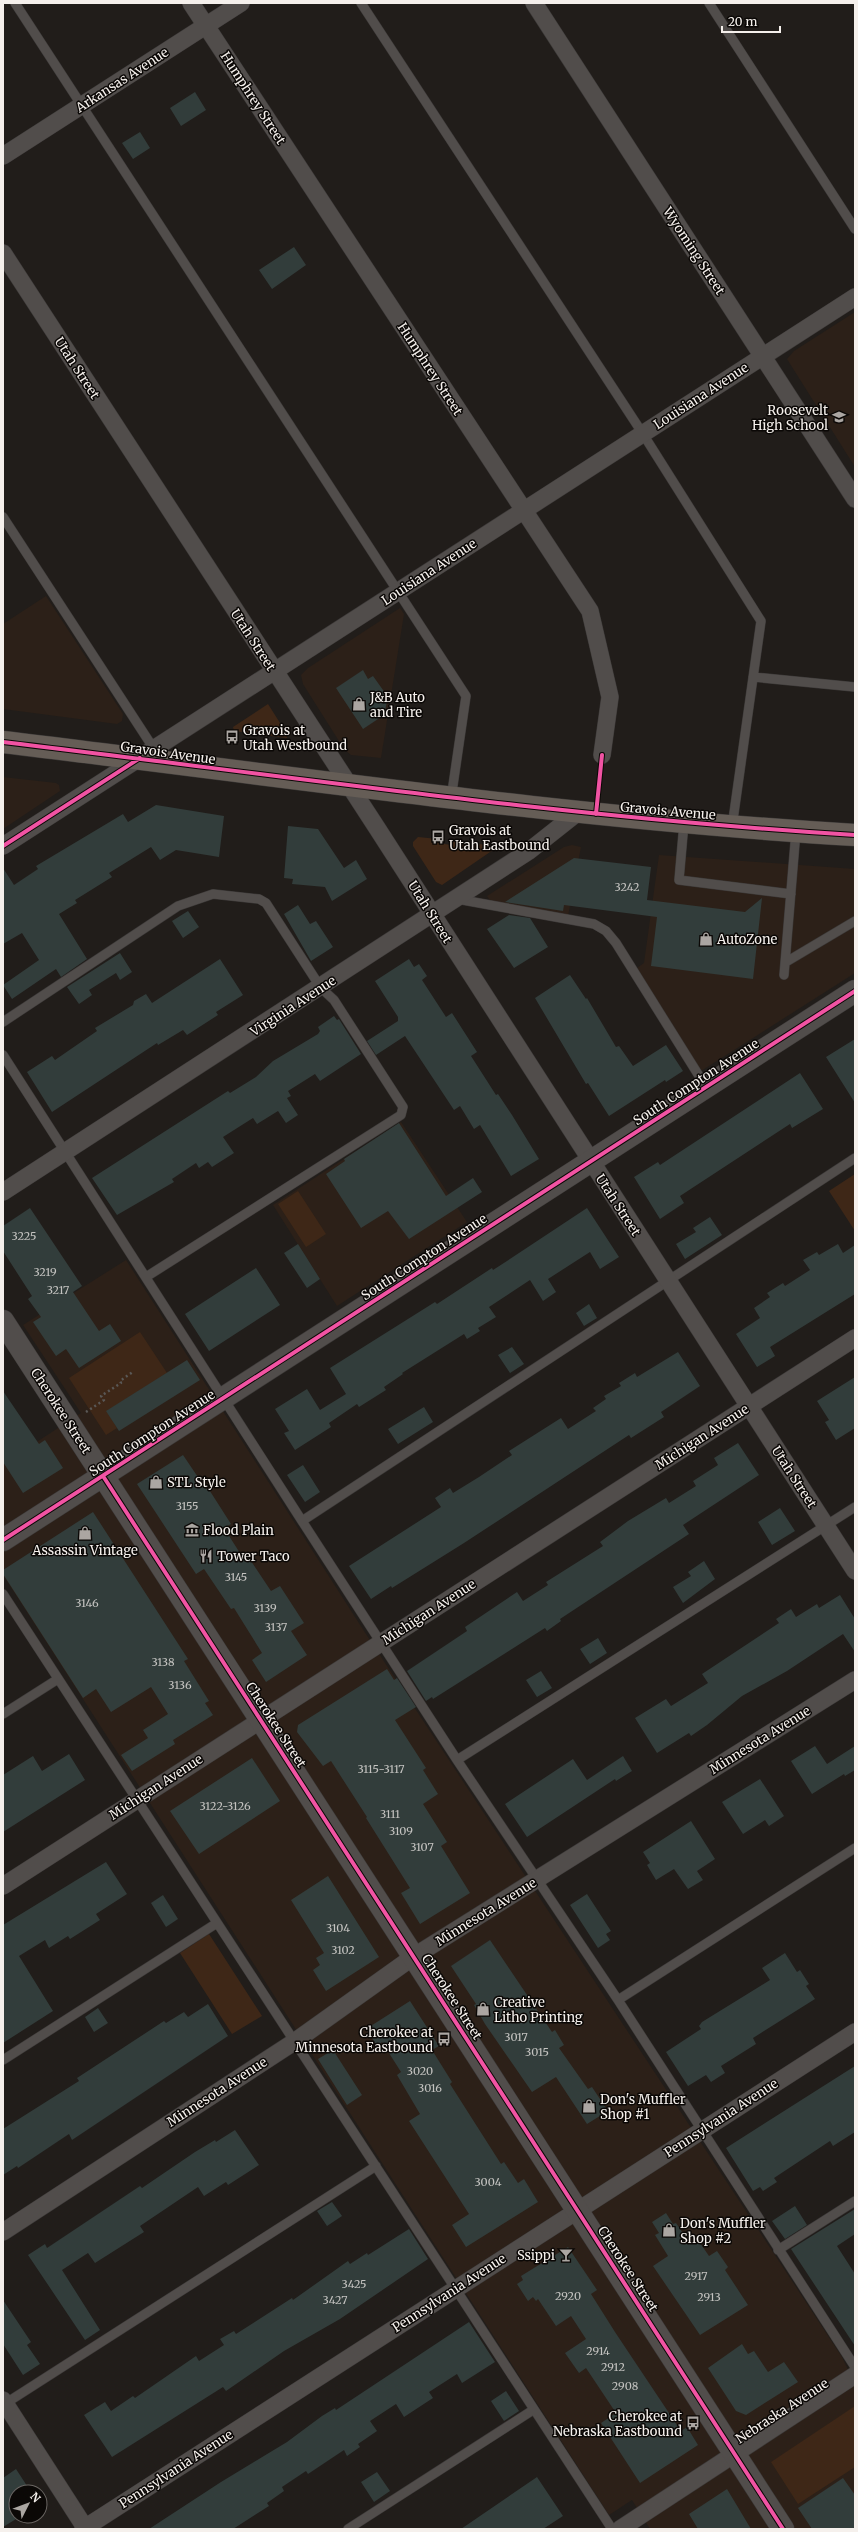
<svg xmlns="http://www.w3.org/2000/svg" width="858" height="2532" viewBox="0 0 858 2532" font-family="Merriweather,serif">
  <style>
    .built { fill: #2c2018 }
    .green { fill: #3e2717 }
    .building { fill: #323d3b }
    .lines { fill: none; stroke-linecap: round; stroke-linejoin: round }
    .service-casing { stroke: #3c3938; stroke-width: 10 }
    .minor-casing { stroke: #3c3938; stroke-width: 18 }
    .tertiary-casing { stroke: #3c3938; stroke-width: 23 }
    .primary-casing { stroke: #3c3938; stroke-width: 23 }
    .path { stroke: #5a5856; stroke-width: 2.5; stroke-dasharray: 2 3; stroke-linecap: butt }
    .service { stroke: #514d4b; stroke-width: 9 }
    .minor { stroke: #514d4b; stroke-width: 17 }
    .tertiary { stroke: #514d4b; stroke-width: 22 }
    .primary { stroke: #655d56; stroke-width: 22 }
    .cycleway-casing { stroke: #0b0806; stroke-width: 6 }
    .cycleway { stroke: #f153a3; stroke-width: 4 }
    .labels { text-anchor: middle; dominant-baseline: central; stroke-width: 3; stroke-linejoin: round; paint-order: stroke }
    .number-label { font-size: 11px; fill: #c4c3c0 }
    .street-label { font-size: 13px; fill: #f5f0ec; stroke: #0b0806 }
    .poi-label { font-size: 13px; fill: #f5f0ec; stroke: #0b0806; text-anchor: start }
  </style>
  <rect width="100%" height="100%" fill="#211d1a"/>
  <path class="built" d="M855,312v155l-68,-108 7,-8z
    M46,596l77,118 -1,7 -5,3 -114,-15v-85z
    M400,608l4,6 -23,144 -30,-3 -7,-6 -41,-65 -2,-9 7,-7z
    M3,777l53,6 3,2 1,6 -57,38z
    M572,845l9,2 -13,69 -77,-14 -4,-6 77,-49z
    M659,855l196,14v104l-154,98 -64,-103 7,-5z
    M401,1122l66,100 -130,84 -64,-101z
    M126,1260l238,371 478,726 13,27v145h-205l-18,-29 -23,15 -606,-940v-111l78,-51 -58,-88z"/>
  <path class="green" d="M268,704l19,30v4l-53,-7 -1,-4z
    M418,837l20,2v4l13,2 1,-4 36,4 5,5 -51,35 -6,-3 -23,-36v-4z
    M855,1174v57l-26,-40z
    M298,1191l28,43 -20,13 -28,-43z
    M140,1332l27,41 -60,38 10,17 -11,7 -37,-57z
    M209,1934l53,82 -30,18 -52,-81z
    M855,2406v61l-57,37 -27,-42z"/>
  <path class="building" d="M195,92l11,18 -25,16 -11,-18z
    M140,132l10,16 -17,11 -11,-16z
    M294,247l12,18 -34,24 -13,-19z
    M363,670l5,9 5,-3 15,21 -4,18 -21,14 -27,-41z
    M156,805l68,11 -5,41 -43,-7 -16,10 -9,-13 -42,26 3,4 -37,23 2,3 -18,11 28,45 -26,18 -5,-8 -44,30 -9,-14 36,-25 -17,-27 -19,11v-76l11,17 24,-16 -2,-3 87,-52 5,8z
    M288,826l30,3 26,39 12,-8 11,19 -35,22 -7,-14 -33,-3 1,-5 -9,-1z
    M574,858l77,9 -4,33 98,12 17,-14 -9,81 -102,-13 6,-49 -93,-12 -1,6 -58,-9z
    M298,905l12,19 6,-3 17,26 -22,14 -27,-47z
    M188,911l11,16 -16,11 -11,-17z
    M509,915l21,3 18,29 -34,21 -27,-39z
    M120,953l12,19 -12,8 -4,-7 -27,17 3,5 -13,9 -12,-17z
    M220,959l23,36 -27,17 2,3 -31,20 -4,-5 -25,15 -1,-2 -105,69 -25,-40 25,-16 3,4 42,-29 -2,-3 38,-23 1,-4 12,-7 6,9z
    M409,959l5,8 5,-3 8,12 -5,4 24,37 6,-4 25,39 -6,4 25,39 2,-1 14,21 27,44 -28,17 -31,-51 -6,4 -14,-23 -6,4 -49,-74 -29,19 -9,-14 31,-20v-4l-23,-36z
    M570,975l16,24 1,-1 29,49 3,-1 14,20 33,-21 17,26 -17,11 -1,-2 -56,36 -21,-33 -2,1 -51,-86z
    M334,1016l3,4 2,-1 22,35 -41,27 -5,-7 -27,17 3,5 -4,2 11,17 -12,8 -8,-12 -21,13 -4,-6 -30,19 11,16 -22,14 -4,-5 -9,6 -3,-5 -24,16 2,3 -57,33 -25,-37 136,-87 2,2 26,-16 17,-16 45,-27 2,-3 -2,-4z
    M855,1039v64l-29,-46z
    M800,1073l23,36 -31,19 -2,-4 -110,72 4,7 -24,16 -26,-42 24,-15 2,3z
    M399,1123l47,73 27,-18 9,14 -73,47 -21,-28 -27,17 -35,-54 19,-13 -1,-2z
    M30,1208l52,78 -9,6 26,39 11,-7 11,17 -42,27 -13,-19 -10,7 -23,-34 8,-5 -13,-18 4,-3 -29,-45v-25z
    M587,1208l32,49 -19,12 -10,-17 -42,27 8,13 -13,9 -13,-21 -41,27 7,10 -18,11 2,3 -13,8 -3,-5 -62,39 1,1 -19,13 2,3 -27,17 -2,-3 -28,19 2,4 -36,23 -11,-17 5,-2 -14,-22 32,-20 13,21 26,-16 -16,-26 105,-66 2,2 55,-36 1,2 14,-9z
    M710,1217l12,18 -37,24 -9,-15 20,-12 -3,-4z
    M298,1244l22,35 -13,9 -23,-35z
    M838,1244l5,9 12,-8v49l-85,53 5,9 -18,11 -21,-33 24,-16 -6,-10 16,-11 -3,-4 16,-10 2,3 25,-16 -7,-10 14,-8 2,3z
    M256,1268l24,37 -71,46 -24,-37z
    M589,1304l8,14 -13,8 -8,-13z
    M512,1347l12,17 -14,9 -12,-18z
    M678,1352l22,34 -39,26 3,5 -33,21 -2,-3 -165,108 -72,45 -1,-2 -20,13 -22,-33 92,-59 -6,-9 15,-10 3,5 26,-16 33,-22 -3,-4 52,-33 7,11 28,-18 -3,-3 13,-9 -2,-3 17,-10 -2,-3 16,-10 2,4z
    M187,1360l13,20 -81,51 -13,-20z
    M855,1377v51l-19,12 -11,-18 4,-2 -12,-19z
    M3,1391l36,53 6,-4 18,28 -40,25 -20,-31z
    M424,1407l9,15 -35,22 -10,-15z
    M738,1443l21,32 -76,50 6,9 -129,85 1,2 -14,10 -2,-3 -112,71 -1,-2 -6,4 -19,-30 60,-40 -2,-4 52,-35 6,9 25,-16 -2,-3 57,-36 -3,-4 28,-21 38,-23 3,5 27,-17 -3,-5 25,-16 -4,-7z
    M183,1455l23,34 2,-1 23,36 -7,4 21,33 4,-3 22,33 9,-5 24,37 -13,8 16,24 -41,27 -14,-22 10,-7 -28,-45 -3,1 -27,-40 -8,5 -59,-90z
    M303,1465l17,27 -15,10 -18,-27z
    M780,1508l15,23 -23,14 -14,-23z
    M93,1512l95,147 -4,2 25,40 -4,2 8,12 -40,25 2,4 -43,27 -11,-16 27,-17 -5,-8 25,-16 -17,-27 -40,25 -15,-23 -13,9 -80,-124v-4z
    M704,1561l11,18 -32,24 -10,-16 18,-11 -3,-4z
    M840,1595l15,24v33l-12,-18 -56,37 -45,25 -35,29 -16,11 -2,-3 -32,20 -22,-35 31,-19 5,7 37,-23 -6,-9 77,-51 -3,-4 15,-10 5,8 21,-13 2,4z
    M598,1638l9,15 -17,11 -10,-15z
    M387,1669l7,11 3,-2 19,29 -21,13 31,48 -3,2 15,24 -15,10 24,38 -6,4 29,47 -50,31 -19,-31 9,-5 -44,-70 1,-1 -36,-56 -8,5 -26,-34 1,-7z
    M541,1671l11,17 -15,9 -11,-17z
    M815,1746l12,18 28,-18v24l-10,6 -1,-2 -32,20 -21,-33z
    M69,1754l16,26 -82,52v-57l30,-19 9,15z
    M623,1756l9,15 -16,10 -1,-2 -88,58 -22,-33 68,-45 14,21z
    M252,1758l28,43 -81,53 -29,-43z
    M760,1779l24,37 -15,10 -4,-6 -22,14 -21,-32z
    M691,1821l24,38 -18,12 6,9 -15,9 -14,-20 -18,11 -9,-15 3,-2 -7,-11z
    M106,1862l21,32 -31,20 4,6 -30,19 -2,-3 -19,12 -4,-8 -26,16 34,55 -50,32v-118z
    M328,1876l51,81 -53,34 -13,-21 7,-5 -4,-7 8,-5 -33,-53z
    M587,1894l24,37 -5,3 4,6 -12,8 -28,-43z
    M163,1895l15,24 -12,8 -15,-24z
    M490,1940l62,92 3,-2 9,15 -5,3 29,41 4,-2 16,24 -21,13 -31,-47 -24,15 -47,-68 -11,-19 2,-1 -25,-38z
    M785,1953l12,19 3,-2 9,14 -3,2 9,13 -62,39 3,6 -35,22 4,7 -14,9 -5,-7 -18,11 -22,-34 35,-23 -2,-3 3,-4 68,-42 -8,-12z
    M410,2001l29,45 -7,4 20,32 -2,2 51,80 3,-2 14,21 6,-4 14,23 -72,45 -14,-22 17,-11 -60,-93 11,-7 -23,-39 4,-3 -19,-30 -5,4 -11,-17z
    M208,2004l20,32 -156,104 -3,-6 -51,34 -1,-2 -14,9v-46l76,-48 -2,-3 87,-57 2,2 18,-11 4,5z
    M98,2008l10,15 -14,9 -9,-15z
    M333,2050l29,45 -15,10 -29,-46z
    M855,2066v66l-22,14 -3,-5 -56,37 3,4 -14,9 -3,-4 -7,4 -27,-43z
    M235,2130l24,35 -31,20 -2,-3 -22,14 -6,-9 -58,39 4,6 -49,31 -7,-10 -26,17 38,60 -15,10 -57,-85 17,-11 2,4 93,-62 2,2 53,-36 20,-12 1,2z
    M332,2202l10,14 -15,10 -10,-15z
    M795,2206l12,19 -22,14 -13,-18z
    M855,2209v25l-18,12 18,28v72l-64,-97z
    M666,2213l7,11 3,-1 13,19 7,-5 13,19 8,-5 11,16 -3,3 23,35 -48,30 -47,-69 15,-10 -13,-21 4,-2 -7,-11z
    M409,2229l19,30 -88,60 -56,32 -58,40 -3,-4 -111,70 -28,-42 21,-13 6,9 22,-15 2,2 61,-42 3,5 25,-16 -4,-6 14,-8 2,3 56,-36 1,2 55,-39 2,3 17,-11 1,2z
    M568,2247l29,43 -6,4 24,38 66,99 6,-4 11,18 -58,38 -39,-60 15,-10 -30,-45 -7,5 -14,-20 21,-14 -15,-23 -15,10 -18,-27 -2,2 -3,-4 -5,4 -11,-17 6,-4 -2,-4z
    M3,2300l28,42 -4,3 13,19 -17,11 -20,-31z
    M469,2322l26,40 -33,21 -5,-9 -28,18 4,6 -29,19 -8,-13 -26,17 7,10 -19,13 2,3 -13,9 -3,-6 -36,24 -2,-3 -24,16 2,4 -17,12 2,3 -36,23h-84l72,-47 66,-40 35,-26 13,-8 1,2z
    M742,2344l6,10 6,-3 14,21 16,-10 14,20 -52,33 -10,-4 -28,-43z
    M506,2391l13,20 -15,10 -13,-20z
    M16,2469l15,23h-15v24h5l-18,11v-49z
    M377,2472l13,19 -16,11 -13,-20z
    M537,2477l26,39 -20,13h-82z
    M843,2478l12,17v34h-43l-14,-21z
    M727,2489l24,40h-53l-9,-15z"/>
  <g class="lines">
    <g class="service-casing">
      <path id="service" d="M15,3l451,693 -15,103
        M361,3l282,431 118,187 -29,206
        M709,3l146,226
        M3,517l151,232
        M753,677l102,10
        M684,823l-5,57 112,14
        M457,899l137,25 12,7 10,12 90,144
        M786,962l69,-41
        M784,975l12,-144
        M3,1022l175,-116 35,-12 46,5 7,4 55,85 13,12 69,107 -2,8 -255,162
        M3,1055l299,466 155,239 161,240 237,367
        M302,1521l553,-363
        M3,1594l609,935
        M3,1714l55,-35
        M457,1760l398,-253
        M618,2000l237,-152
        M3,2060l214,-137
        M778,2250l77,-49
        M3,2405l373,-239
        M348,2529l185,-119"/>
    </g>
    <g class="minor-casing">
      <path id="minor" d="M191,3l399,608 20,86 -8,58
        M534,3l321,496
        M3,156l238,-153
        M3,253l374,575 478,743
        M3,846l852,-549
        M3,1192l526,-341 48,-38
        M3,1886l852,-548
        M3,2232l291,-190 119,-85 442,-277
        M3,2400l83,129
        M83,2529l772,-497
        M620,2529l235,-154"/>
    </g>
    <g class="tertiary-casing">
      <path id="tertiary" d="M3,1321l780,1208
        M3,1540l852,-549"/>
    </g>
    <g class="primary-casing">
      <path id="primary" d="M3,742c284,34 566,76 852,93"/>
    </g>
    <path class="path" d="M86,1412l18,-12 -3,-4 20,-13 -1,-2 14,-10"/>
    <use href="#service" class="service"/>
    <use href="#minor" class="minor"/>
    <use href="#tertiary" class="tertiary"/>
    <use href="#primary" class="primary"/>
    <g class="cycleway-casing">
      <path id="cycleway" d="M3,742c284,34 566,76 852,93
        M596,814l6,-59
        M3,846l137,-88
        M103,1476l680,1053
        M3,1540l852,-549"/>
    </g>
    <use href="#cycleway" class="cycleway"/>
  </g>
  <defs>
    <g id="school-bare" transform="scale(1.08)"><path d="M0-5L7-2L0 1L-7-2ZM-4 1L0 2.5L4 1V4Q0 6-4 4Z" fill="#aba6a2" stroke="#0b0806" stroke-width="2.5" paint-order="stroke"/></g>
    <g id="shop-bare" transform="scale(1.08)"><path d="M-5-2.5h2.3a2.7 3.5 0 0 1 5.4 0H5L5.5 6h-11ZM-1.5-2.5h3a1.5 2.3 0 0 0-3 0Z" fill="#aba6a2" stroke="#0b0806" stroke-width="2.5" paint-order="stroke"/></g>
    <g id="bus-bare" transform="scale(1.08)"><path d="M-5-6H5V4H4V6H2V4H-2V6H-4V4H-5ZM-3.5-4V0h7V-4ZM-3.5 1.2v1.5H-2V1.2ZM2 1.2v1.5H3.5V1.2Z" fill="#aba6a2" stroke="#0b0806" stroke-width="2.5" paint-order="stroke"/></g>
    <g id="museum-bare" transform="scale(1.08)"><path d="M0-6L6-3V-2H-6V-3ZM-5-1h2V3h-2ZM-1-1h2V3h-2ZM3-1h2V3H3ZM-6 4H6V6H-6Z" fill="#aba6a2" stroke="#0b0806" stroke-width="2.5" paint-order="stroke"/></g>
    <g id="restaurant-bare" transform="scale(1.08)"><path d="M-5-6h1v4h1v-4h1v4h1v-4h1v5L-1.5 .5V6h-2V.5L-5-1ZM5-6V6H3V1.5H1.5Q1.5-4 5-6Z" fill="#aba6a2" stroke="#0b0806" stroke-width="2.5" paint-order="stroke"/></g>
    <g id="bar-bare" transform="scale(1.08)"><path d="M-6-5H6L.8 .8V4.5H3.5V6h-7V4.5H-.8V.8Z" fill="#aba6a2" stroke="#0b0806" stroke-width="2.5" paint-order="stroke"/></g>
  </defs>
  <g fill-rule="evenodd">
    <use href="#school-bare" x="839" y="417"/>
    <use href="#shop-bare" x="359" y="704"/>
    <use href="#bus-bare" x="232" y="737"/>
    <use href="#bus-bare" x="438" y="837"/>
    <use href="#shop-bare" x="706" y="939"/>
    <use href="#shop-bare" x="156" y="1482"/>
    <use href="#museum-bare" x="192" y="1530"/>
    <use href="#shop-bare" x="85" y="1533"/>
    <use href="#restaurant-bare" x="206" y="1556"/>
    <use href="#shop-bare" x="483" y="2009"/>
    <use href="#bus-bare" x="444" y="2039"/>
    <use href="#shop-bare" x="589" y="2106"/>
    <use href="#shop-bare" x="669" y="2230"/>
    <use href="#bar-bare" x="566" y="2255"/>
    <use href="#bus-bare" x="693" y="2423"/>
  </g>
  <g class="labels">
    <g class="number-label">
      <text x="627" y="887">3242</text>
      <text x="24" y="1236">3225</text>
      <text x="45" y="1272">3219</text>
      <text x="58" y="1290">3217</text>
      <text x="187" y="1506">3155</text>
      <text x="236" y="1577">3145</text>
      <text x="87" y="1603">3146</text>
      <text x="265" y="1608">3139</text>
      <text x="276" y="1627">3137</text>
      <text x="163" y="1662">3138</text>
      <text x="180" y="1685">3136</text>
      <text x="381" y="1769">3115-3117</text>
      <text x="225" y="1806">3122-3126</text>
      <text x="390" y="1814">3111</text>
      <text x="401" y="1831">3109</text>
      <text x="422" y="1847">3107</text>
      <text x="338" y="1928">3104</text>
      <text x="343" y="1950">3102</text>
      <text x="516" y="2037">3017</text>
      <text x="537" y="2052">3015</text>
      <text x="420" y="2071">3020</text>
      <text x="430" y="2088">3016</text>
      <text x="488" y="2182">3004</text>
      <text x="696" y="2276">2917</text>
      <text x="354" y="2284">3425</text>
      <text x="568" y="2296">2920</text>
      <text x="709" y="2297">2913</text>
      <text x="335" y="2300">3427</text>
      <text x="598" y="2351">2914</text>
      <text x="613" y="2367">2912</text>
      <text x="625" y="2386">2908</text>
    </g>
    <g class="street-label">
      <text transform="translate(122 80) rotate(-33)">Arkansas Avenue</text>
      <text transform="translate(253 98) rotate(57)">Humphrey Street</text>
      <text transform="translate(694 251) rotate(57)">Wyoming Street</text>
      <text transform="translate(77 368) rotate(57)">Utah Street</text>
      <text transform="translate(430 369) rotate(57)">Humphrey Street</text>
      <text transform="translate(701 396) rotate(-33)">Louisiana Avenue</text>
      <text transform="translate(429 572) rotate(-33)">Louisiana Avenue</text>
      <text transform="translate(253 640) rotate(57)">Utah Street</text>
      <text transform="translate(168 753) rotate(8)">Gravois Avenue</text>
      <text transform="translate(668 811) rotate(5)">Gravois Avenue</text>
      <text transform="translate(430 912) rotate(58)">Utah Street</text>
      <text transform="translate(293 1006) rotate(-33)">Virginia Avenue</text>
      <text transform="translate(696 1082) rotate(-33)">South Compton Avenue</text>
      <text transform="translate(618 1205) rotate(57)">Utah Street</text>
      <text transform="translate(424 1257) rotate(-33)">South Compton Avenue</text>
      <text transform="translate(61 1411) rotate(57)">Cherokee Street</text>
      <text transform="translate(152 1433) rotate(-33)">South Compton Avenue</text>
      <text transform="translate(702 1437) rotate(-33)">Michigan Avenue</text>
      <text transform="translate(794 1477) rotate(57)">Utah Street</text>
      <text transform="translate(429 1612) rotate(-33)">Michigan Avenue</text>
      <text transform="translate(276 1725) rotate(57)">Cherokee Street</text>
      <text transform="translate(760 1740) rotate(-32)">Minnesota Avenue</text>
      <text transform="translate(156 1787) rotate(-33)">Michigan Avenue</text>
      <text transform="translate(486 1912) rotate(-32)">Minnesota Avenue</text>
      <text transform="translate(452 1997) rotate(57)">Cherokee Street</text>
      <text transform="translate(217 2092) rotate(-33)">Minnesota Avenue</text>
      <text transform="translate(721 2118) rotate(-33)">Pennsylvania Avenue</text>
      <text transform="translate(628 2269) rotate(57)">Cherokee Street</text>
      <text transform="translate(449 2293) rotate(-33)">Pennsylvania Avenue</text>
      <text transform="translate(782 2411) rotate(-33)">Nebraska Avenue</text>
      <text transform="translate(176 2469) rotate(-33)">Pennsylvania Avenue</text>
    </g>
    <g class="poi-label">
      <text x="828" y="410" text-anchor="end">Roosevelt<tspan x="828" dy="15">High School</tspan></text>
      <text x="370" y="697">J&amp;B Auto<tspan x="370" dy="15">and Tire</tspan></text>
      <text x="243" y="730">Gravois at<tspan x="243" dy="15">Utah Westbound</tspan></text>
      <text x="449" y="830">Gravois at<tspan x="449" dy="15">Utah Eastbound</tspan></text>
      <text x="717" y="939">AutoZone</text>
      <text x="167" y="1482">STL Style</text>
      <text x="203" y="1530">Flood Plain</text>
      <text x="85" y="1550" text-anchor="middle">Assassin Vintage</text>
      <text x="217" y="1556">Tower Taco</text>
      <text x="494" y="2002">Creative<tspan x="494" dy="15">Litho Printing</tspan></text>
      <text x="433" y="2032" text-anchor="end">Cherokee at<tspan x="433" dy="15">Minnesota Eastbound</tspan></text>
      <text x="600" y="2099">Don's Muffler<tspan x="600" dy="15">Shop #1</tspan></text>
      <text x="680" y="2223">Don's Muffler<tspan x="680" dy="15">Shop #2</tspan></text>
      <text x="555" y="2255" text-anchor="end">Ssippi</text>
      <text x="682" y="2416" text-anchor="end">Cherokee at<tspan x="682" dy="15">Nebraska Eastbound</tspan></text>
    </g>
  </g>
  <rect width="858" height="2532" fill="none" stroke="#f5f0ec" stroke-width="8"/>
  <g transform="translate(28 2504) rotate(48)"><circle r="19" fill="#0b0806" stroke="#696562"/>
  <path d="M0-3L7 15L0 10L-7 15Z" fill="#aba6a2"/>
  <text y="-6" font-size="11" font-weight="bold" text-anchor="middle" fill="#f5f0ec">N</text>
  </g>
  <path d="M722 26v6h58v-6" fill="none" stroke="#f5f0ec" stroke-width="2"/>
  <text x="728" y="26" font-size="12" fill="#f5f0ec" stroke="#0b0806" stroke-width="3" paint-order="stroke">20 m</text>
</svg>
